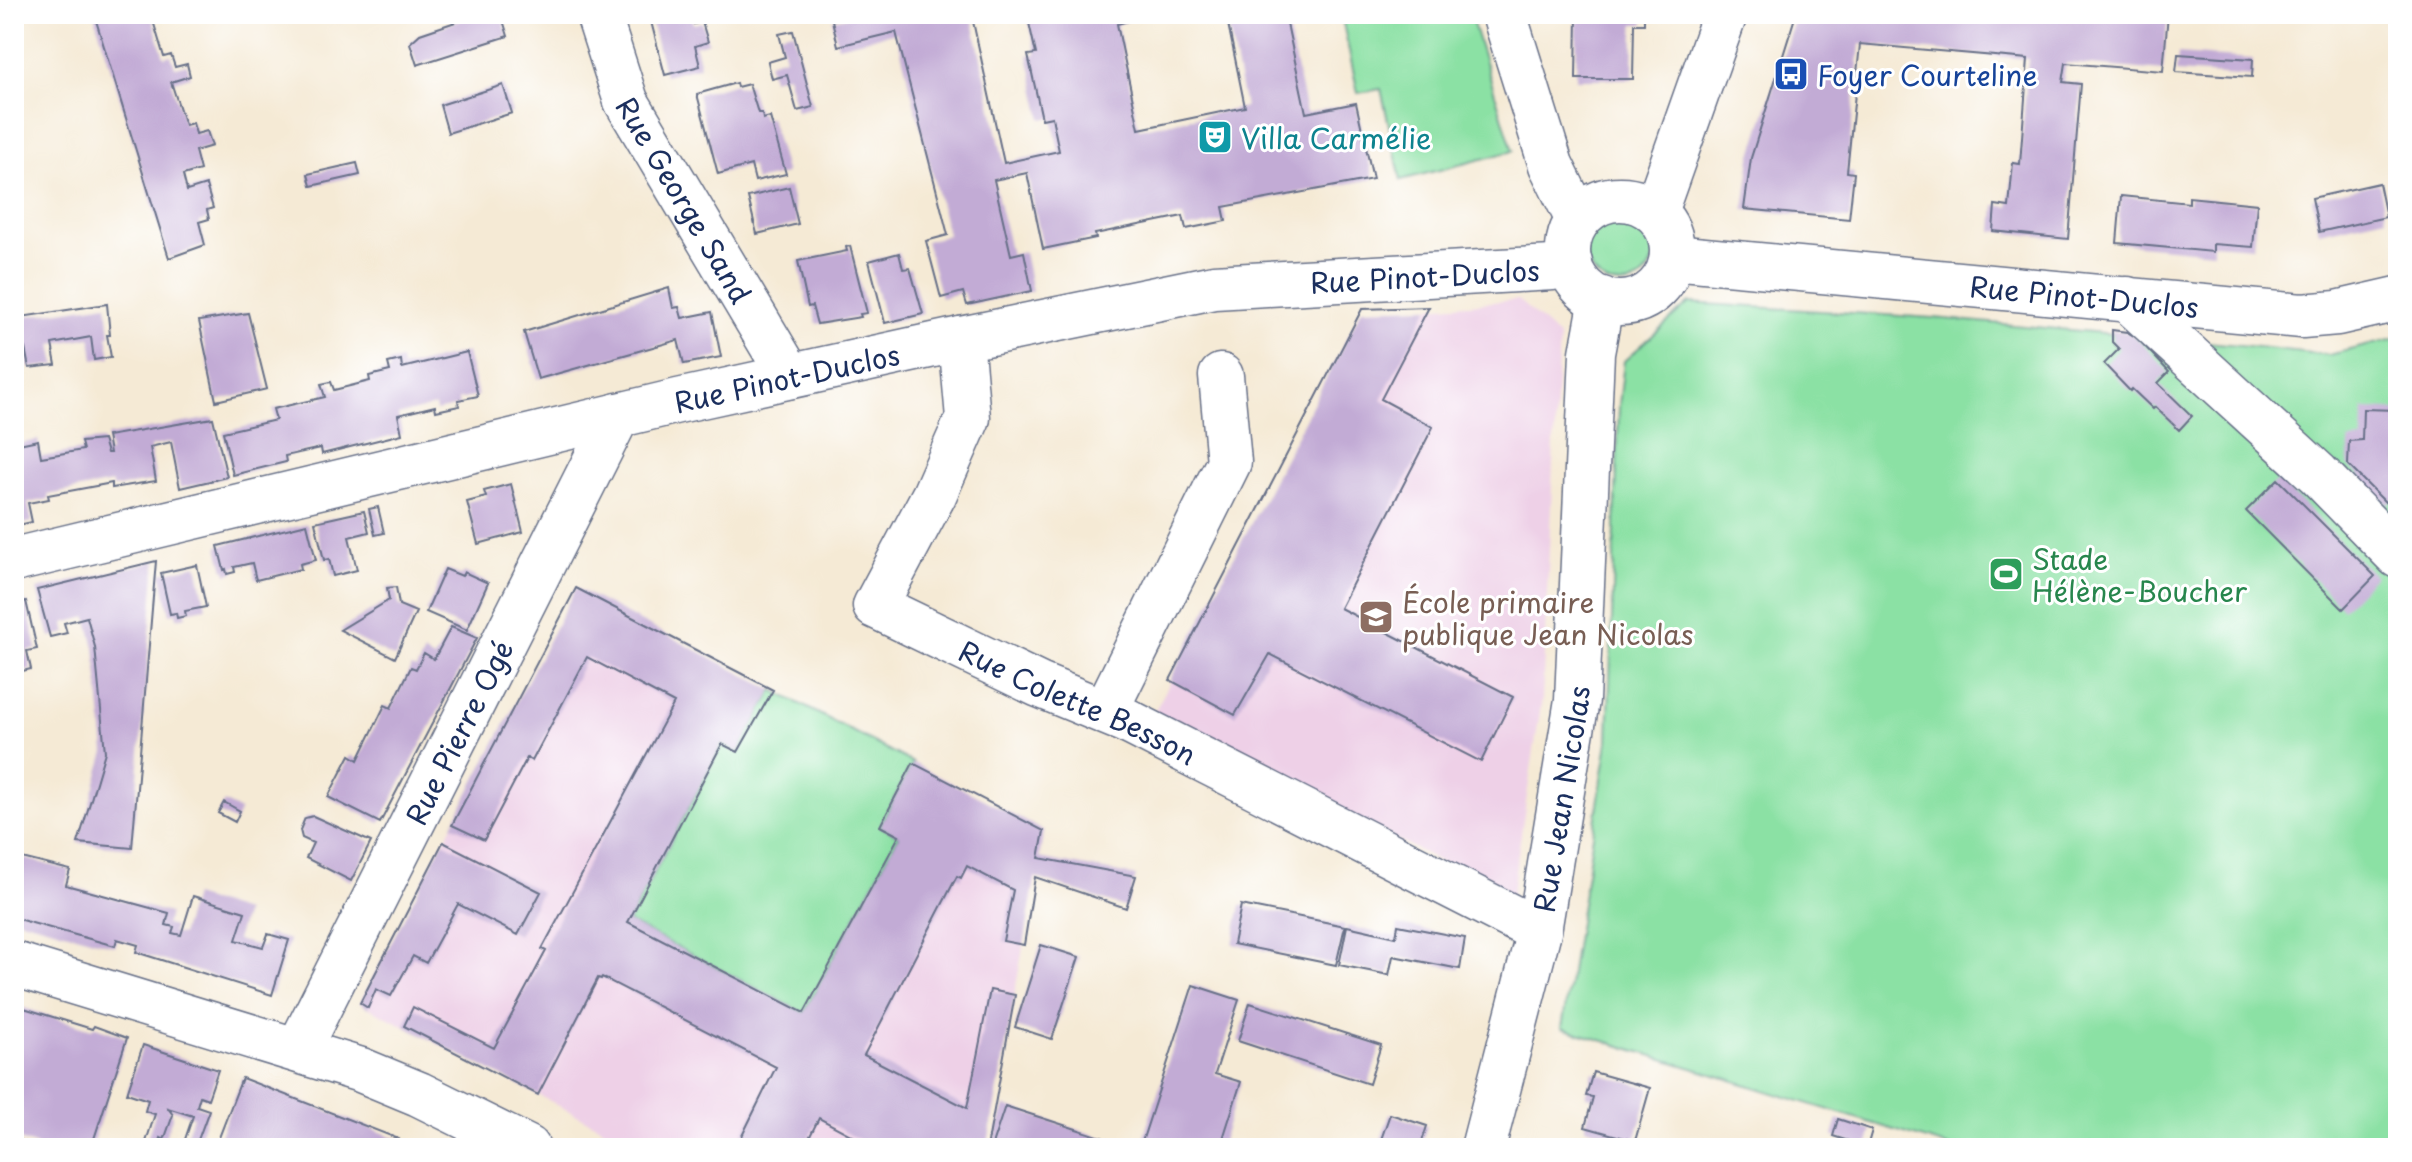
<svg xmlns="http://www.w3.org/2000/svg" width="2412" height="1162" viewBox="0 0 2412 1162" font-family="'Playpen Sans',sans-serif">
  <style>
    .built { fill: #eed0e7 }
    .green { fill: #8be1a4; stroke: #538881; stroke-width: 2 }
    .building { fill: #c2abd5 }
    .lines { fill: none; stroke-linecap: round; stroke-linejoin: round }
    .minor-casing { stroke: #677088; stroke-width: 47 }
    .major-casing { stroke: #677088; stroke-width: 47 }
    .minor { stroke: #fff; stroke-width: 44 }
    .major { stroke: #fff; stroke-width: 44 }
    .labels { text-anchor: middle; dominant-baseline: central; stroke-width: 6; stroke-linejoin: round; paint-order: stroke }
    .transit-label { font-size: 28px; fill: #164399; stroke: #fff; text-anchor: start }
    .culture-label { font-size: 28px; fill: #0d838f; stroke: #fff; text-anchor: start }
    .street-label { font-size: 28px; fill: #1b2f5e; stroke: #fff }
    .leisure-label { font-size: 28px; fill: #27864d; stroke: #fff; text-anchor: start }
    .education-label { font-size: 28px; fill: #785e54; stroke: #fff; text-anchor: start }
  </style>
  <rect width="100%" height="100%" fill="#fff"/>
  <filter id="ink" filterUnits="userSpaceOnUse"><feTurbulence type="fractalNoise" baseFrequency=".0125" numOctaves="2"/><feDisplacementMap in="SourceGraphic" scale="16" xChannelSelector="R" yChannelSelector="G"/><feConvolveMatrix kernelMatrix="1 2 1 2 8 2 1 2 1" color-interpolation-filters="sRGB"/></filter>
  <filter id="wash" filterUnits="userSpaceOnUse"><feTurbulence type="fractalNoise" baseFrequency=".006" numOctaves="4" result="noise"/><feDisplacementMap in="SourceGraphic" scale="32" xChannelSelector="R" yChannelSelector="G"/><feGaussianBlur stdDeviation="1.8" result="paint"/><feColorMatrix in="noise" values="0 0 0 0 0 0 0 0 0 0 0 0 0 0 0 0 0 1.4 0 .05"/><feComposite in="paint" operator="in"/></filter>
  <g filter="url(#wash)">
    <rect width="100%" height="100%" fill="#f5ead5"/>
    <path class="built" d="M1518,300l41,37 -17,362 -31,199 -358,-184 72,-134 137,-271 67,-2z
      M576,588l468,243 -57,317h-346l-281,-145z"/>
    <path class="green" d="M1341,14h129l43,137 -112,29 -20,-91 -23,4z
      M1586 251a34 34 0 1 1 68 0a34 34 0 1 1-68 0Z
      M1689,303l245,15 306,27 89,10 69,-17v810h-445l-391,-120 46,-286 11,-336 5,-45z
      M773,690l140,73 -33,63 19,10 -95,177 -176,-91 94,-178 16,8z"/>
    <g id="blocks">
      <path class="building" d="M94,14h57l13,43 7,-2 4,12 12,-3 3,12 -19,6 14,43 8,-2 3,11 11,-3 5,15 -17,5 5,19 -17,5 4,16 19,-6 7,23 -6,2 2,9 -10,3 6,23 -36,13z
        M479,14l2,4 20,-4 7,22 -91,29 -7,-22 10,-9z
        M649,14h42l3,10 8,-2 6,20 -13,4 5,20 -35,9z
        M858,14h123l-9,3 32,146 55,-12 -7,-34 -10,2 -14,-64 8,-1 -9,-40h128l-38,10 22,105 106,-22 -19,-93h59l21,99 50,-10 17,76 -150,28 3,14 -40,8 -3,-13 -88,18 1,4 -53,11 -16,-76 -33,7 17,75 13,-3 8,39 -65,14 -4,-13 -22,6 -15,-57 22,-6 -52,-203 -58,14 -6,-26z
        M1577,14h67v10h-10l-1,55h-57z
        M1796,14h372l-5,57 -97,-8 -3,19 18,2 -13,155 -75,-8 2,-26 14,2 4,-44 7,1 8,-105 -168,-15 -13,128 7,1 -5,46 -105,-10 7,-51z
        M793,31l20,76 -16,4 -10,-36 -15,4 -4,-17 17,-5 -6,-23z
        M2178,54l75,5 -1,18 -76,-5z
        M736,83l1,4 12,-3 9,29h4l1,6 7,-2 16,57 -31,7 -4,-16 -33,9 -21,-80z
        M503,85l9,28 -64,20 -8,-28z
        M357,163l3,12 -49,11 -3,-12z
        M2379,183l7,34 -67,15 -7,-34z
        M789,187l9,37 -41,10 -9,-37z
        M2121,196l68,7v-6l68,7 -4,43 -40,-3v8l-96,-9z
        M850,246l17,67 -7,1 1,3 -44,7 -5,-18 -4,1 -10,-46 49,-10 -1,-4z
        M899,253l4,16 7,-1 13,46 -38,9 -16,-62z
        M669,288l4,20 6,-1 3,11 30,-6 9,45 -37,7 -6,-24 -140,39 -14,-47z
        M107,304l3,31h-3l4,22 -17,3 -3,-23 -39,7 4,21 -27,3 -4,-20 -11,2v-32z
        M1429,307l-48,92 52,28 -93,181 173,89 -32,65 -211,-108 -35,61 -65,-35 192,-371z
        M248,313l19,76 -51,12 -17,-80z
        M2112,330l15,2 10,6 32,34 -11,11 34,33 -13,14 -24,-23 -2,2 -21,-20 -2,2 -26,-27 15,-15 -7,-7z
        M467,352l11,44 -20,4 1,6 -23,5 -1,-5 -37,9 4,19 -80,20 -1,-6 -36,8 1,6 -53,13 -10,-43 53,-12 -3,-11 52,-12 -4,-13 10,-2 3,8 36,-9 -1,-5 21,-5 -2,-8 13,-3 1,8z
        M2363,409l35,1v85l-10,10 -40,-40 1,-24 13,-1z
        M213,418l14,59 -47,11 -9,-46 -21,5 6,34 -44,7v-5l-64,12 1,4 -21,4 4,19 -18,4v-81l24,-5 3,17 42,-7 -2,-8 22,-2 4,13h3l-3,-17z
        M2278,479l97,97 -32,33 -97,-98z
        M511,484l12,48 -45,12 -11,-42 19,-5 -2,-6z
        M378,507l6,26 -9,2 -6,-26z
        M364,511l5,21 -20,5 8,33 -24,6 -4,-17 -5,1 -9,-38z
        M307,524l9,36 -16,4 1,5 -45,11 -4,-17 -18,4 1,5 -8,2 -1,-5 -2,1 -6,-24z
        M156,561l-24,287 -54,-5 27,-91 -10,-105 -8,-30 -23,6 3,10 -17,4 -13,-47z
        M197,565l9,42 -21,4 1,5 -9,2 -1,-5 -6,1 -9,-41z
        M445,569l17,7 2,-4 24,11 -21,47 -41,-18z
        M396,587l3,18 17,7 -21,46 -55,-28 49,-30 -2,-12z
        M576,588l197,102 -35,62 -16,-8 -94,178 176,91 95,-177 -19,-10 33,-63 131,68 -5,27 97,18 -10,32 -91,-31 -11,68 -21,-4 10,-51 -46,-24 -6,12 -4,-2 -93,179 103,53 23,-118 25,5 -28,153h-112l-56,-30 -15,30h-68l40,-81 -174,-90 -1,2 -3,-1 -60,117 -134,-69 9,-19 81,41 52,-97 -4,-2 132,-246 -87,-46 -55,104 -5,-3 -43,82 -32,-15z
        M26,601l11,48 -10,2 4,18 -17,4v-69z
        M451,627l26,11 -97,185 -52,-26 22,-42 8,5 27,-55 6,3 20,-41 5,2 8,-16 10,6z
        M224,802l16,9 -5,11 -17,-9z
        M313,816l58,26 -20,39 -45,-23 7,-15 -11,-5 -2,-8 5,-12z
        M443,842l98,50 -23,43 -60,-31 -32,59 -13,-7 -22,40 -15,-7 -8,19 -8,-5z
        M18,857l52,13 -4,15 103,28 -3,12 8,2 -2,6 9,2 12,-39 52,16 -9,28 27,7 5,-13 21,6 -17,55 -136,-43 2,-7 -21,-6 -2,7 -101,-28v-57l3,1z
        M1241,905l104,21 -9,39 -103,-21z
        M1398,925l67,13 -5,31 -67,-13 -4,19 -50,-10 8,-39 49,11z
        M1041,945l38,12 -27,82 -37,-12z
        M1193,985l46,15 -24,74 26,8 -21,66h-80z
        M1250,1003l131,42 -12,39 -131,-43z
        M14,1005l78,24 2,-3 33,12 -36,110 -16,-3 -1,3h-31l-29,-10z
        M143,1045l75,25 -10,29 -8,-3 -3,10 12,4 -14,38h-13l11,-32 -25,-8 5,7 -9,25 -4,-2 -3,10 -12,-3 10,-31 -10,-3 3,-11 -21,-7z
        M1593,1072l57,16 -15,53 -50,-14 8,-30 -7,-1z
        M242,1078l157,61 -3,9h-165l-14,-5z
        M1005,1106l127,41v1h-141z
        M1390,1114l37,12 -7,22h-42z
        M1838,1119l34,11 -5,17 -34,-11z"/>
    </g>
  </g>
  <g filter="url(#ink)">
    <use href="#blocks" fill-opacity="0" stroke="#677088" stroke-width="2"/>
    <g class="lines">
      <g class="minor-casing">
        <g id="minor">
          <path id="s1" d="M598,14l28,87 164,275"/>
          <path d="M1504,14l47,151 27,55"/>
          <circle cx="1620" cy="251" r="52"/>
          <path d="M1655,212l70,-198"/>
          <path id="s2" d="M1672,257l630,59 35,-3 61,-14"/>
          <path d="M2127,299l191,175 80,82"/>
          <path id="s3" d="M961,339l7,79 -34,77 -59,111 164,79 90,37 410,209"/>
          <path id="s4" d="M14,560l664,-159 283,-62 253,-52 339,-19 17,-5"/>
          <path d="M1129,722l-23,-12 123,-248 -8,-86"/>
          <path id="s5" d="M298,1050l320,-635"/>
          <path id="s6" d="M1483,1148l56,-217 38,-231 15,-347 10,-54"/>
        </g>
      </g>
      <g class="major-casing">
        <path id="major" d="M14,964l347,106 58,24 109,54"/>
      </g>
      <use href="#minor" class="minor"/>
      <use href="#major" class="major"/>
    </g>
  </g>
  <defs>
    <g id="bus-square" transform="scale(1.8)"><rect x="-9" y="-9" width="18" height="18" rx="4" fill="#1a4fb4" stroke="#fff"/><path d="M-5-6H5V4H4V6H2V4H-2V6H-4V4H-5ZM-3.5-4V0h7V-4ZM-3.5 1.2v1.5H-2V1.2ZM2 1.2v1.5H3.5V1.2Z" fill="#fff"/></g>
    <g id="theatre-square" transform="scale(1.8)"><rect x="-9" y="-9" width="18" height="18" rx="4" fill="#0f9aa8" stroke="#fff"/><path d="M-5-5.5Q0-4 5-5.5V0Q5 5 0 6Q-5 5-5 0ZM-3.3-2.5H-1v1.5H-3.3ZM1-2.5H3.3v1.5H1ZM-2.8 1Q0 5.5 2.8 1Z" fill="#fff"/></g>
    <g id="stadium-square" transform="scale(1.8)"><rect x="-9" y="-9" width="18" height="18" rx="4" fill="#2e9e5b" stroke="#fff"/><path d="M0-5a6.5 5 0 1 0 0 10a6.5 5 0 1 0 0-10ZM-3.5-1.8h7v3.6h-7Z" fill="#fff"/></g>
    <g id="school-square" transform="scale(1.8)"><rect x="-9" y="-9" width="18" height="18" rx="4" fill="#8d6e63" stroke="#fff"/><path d="M0-5L7-2L0 1L-7-2ZM-4 1L0 2.5L4 1V4Q0 6-4 4Z" fill="#fff"/></g>
  </defs>
  <g fill-rule="evenodd">
    <use href="#bus-square" x="1791" y="74"/>
    <use href="#theatre-square" x="1215" y="137"/>
    <use href="#stadium-square" x="2006" y="574"/>
    <use href="#school-square" x="1376" y="617"/>
  </g>
  <g class="labels">
    <g class="transit-label">
      <text x="1817" y="74">Foyer Courteline</text>
    </g>
    <g class="culture-label">
      <text x="1241" y="137">Villa Carmélie</text>
    </g>
    <g class="street-label">
      <text stroke="none"><textPath href="#s1" startOffset="206">Rue George Sand</textPath></text>
      <text stroke="none"><textPath href="#s4" startOffset="1442">Rue Pinot-Duclos</textPath></text>
      <text stroke="none"><textPath href="#s2" startOffset="414">Rue Pinot-Duclos</textPath></text>
      <text stroke="none"><textPath href="#s4" startOffset="794">Rue Pinot-Duclos</textPath></text>
      <text stroke="none"><textPath href="#s3" startOffset="514">Rue Colette Besson</textPath></text>
      <text stroke="none"><textPath href="#s5" startOffset="356">Rue Pierre Ogé</textPath></text>
      <text stroke="none"><textPath href="#s6" startOffset="358">Rue Jean Nicolas</textPath></text>
    </g>
    <g class="leisure-label">
      <text x="2032" y="558">Stade<tspan x="2032" dy="32">Hélène-Boucher</tspan></text>
    </g>
    <g class="education-label">
      <text x="1402" y="601">École primaire<tspan x="1402" dy="32">publique Jean Nicolas</tspan></text>
    </g>
  </g>
  <rect width="2412" height="1162" fill="none" stroke="#fff" stroke-width="48"/>
</svg>
